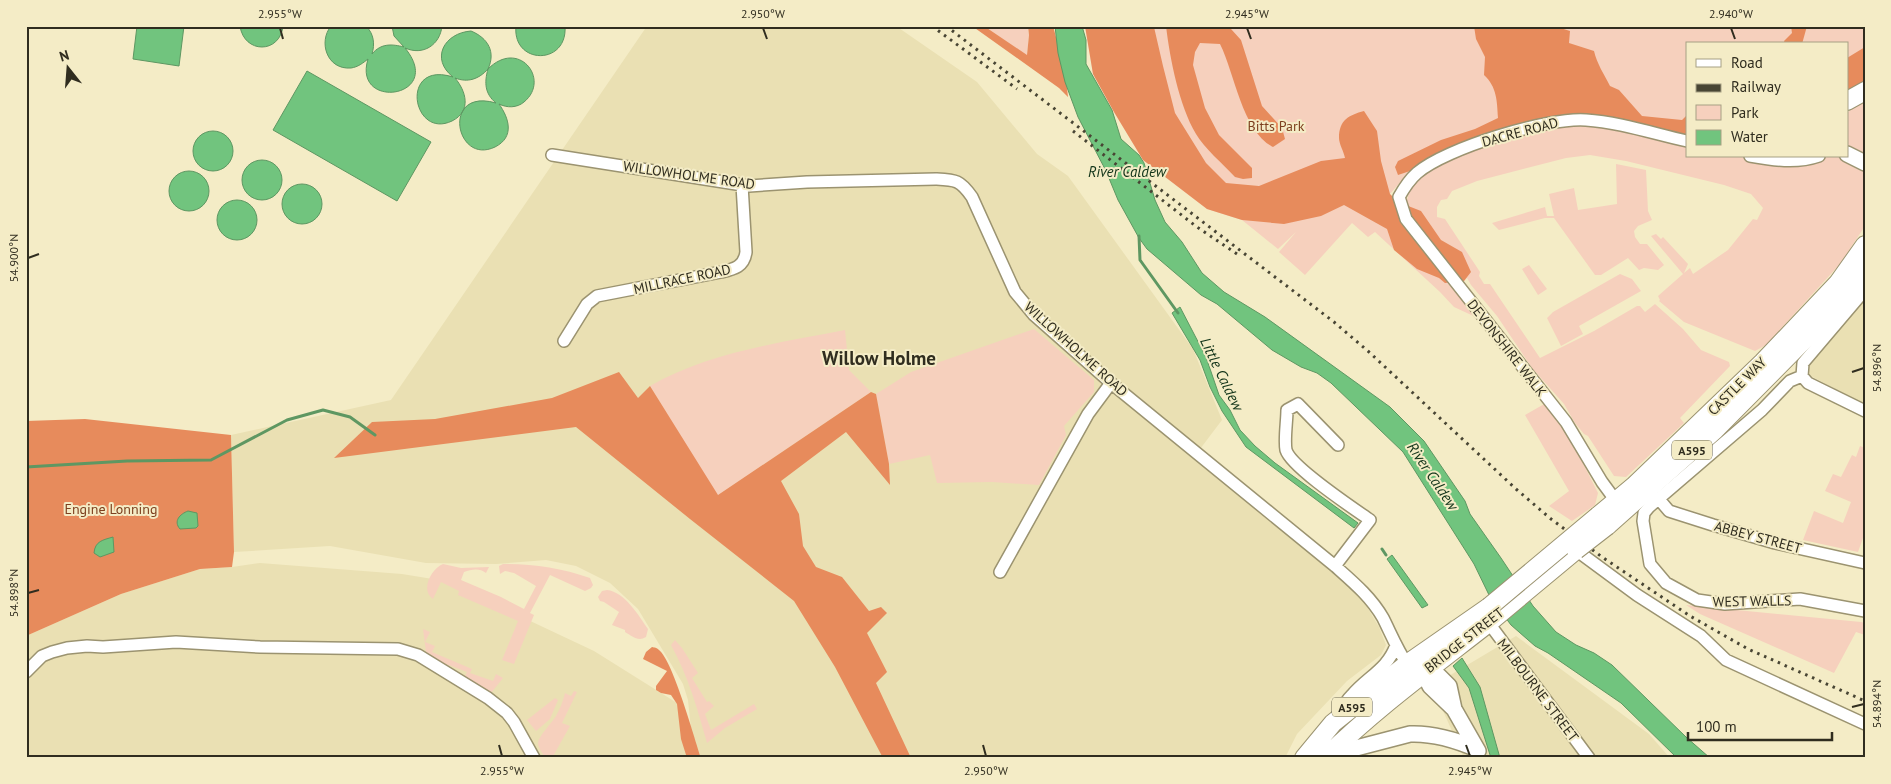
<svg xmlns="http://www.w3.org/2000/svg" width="1891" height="784" viewBox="0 0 1891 784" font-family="'PT Sans',sans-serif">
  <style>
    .built { fill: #eae0b3 }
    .green { fill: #f6d0bd }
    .forest { fill: #e78b5c }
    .water { fill: #71c47e; stroke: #5e9762 }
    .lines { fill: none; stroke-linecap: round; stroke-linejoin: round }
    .stream { stroke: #5e9762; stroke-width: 3 }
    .street-casing { stroke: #9b9370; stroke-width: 14 }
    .secondary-casing { stroke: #9b9370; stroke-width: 18 }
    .primary-casing { stroke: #9b9370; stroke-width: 20 }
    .street { stroke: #fff; stroke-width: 11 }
    .secondary { stroke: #fff; stroke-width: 15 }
    .primary { stroke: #fff; stroke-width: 18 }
    .rail { stroke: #484534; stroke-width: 3; stroke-dasharray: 2.5 5; stroke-linecap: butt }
    .primary-bridge-casing { stroke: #9b9370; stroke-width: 20; stroke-linecap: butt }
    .primary-bridge { stroke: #fff; stroke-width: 18 }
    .ticks { fill: none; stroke: #302d1f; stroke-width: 2 }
    .labels { text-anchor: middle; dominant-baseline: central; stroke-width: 4; stroke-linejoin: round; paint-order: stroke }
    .shield { fill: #f4ecc6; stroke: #6b6651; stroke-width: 1 }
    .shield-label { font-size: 12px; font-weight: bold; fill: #302d1f }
    .park-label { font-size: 14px; fill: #7d401f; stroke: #f4ecc6 }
    .street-label { font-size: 14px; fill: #302d1f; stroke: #f4ecc6 }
    .water-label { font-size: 15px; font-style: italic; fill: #123419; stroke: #f4ecc6 }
    .district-label { font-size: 19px; font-weight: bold; fill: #302d1f; stroke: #f4ecc6 }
    .neatline { fill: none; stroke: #302d1f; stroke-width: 2 }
    .ticks-label { font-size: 12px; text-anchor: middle; fill: #302d1f }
  </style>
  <rect width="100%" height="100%" fill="#f4ecc6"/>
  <path class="built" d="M647,26h249l81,56 60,72 31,22 125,173 29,71 -28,37 163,133 22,37 7,18 -5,10 -34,26 -50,53 -12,24h-591l-6,-58 -5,-16 -45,-75 -28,-26 -34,-17 -30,-6 -50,4 -70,-1 -96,-17 -96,6 -3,-117 160,-35z
    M1865,294v111l-65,-35z
    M260,563l142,11 43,7 149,70 83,52 13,55h-664v-122l95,-42 79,-25 32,-2z
    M1516,636l133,98 21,24h-206l-32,-72z"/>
  <path class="green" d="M984,26h44l1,9 -2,21z
    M1085,26h780v58l-18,9v-49h-160v92l-109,-20 -142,41 -26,14 -20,23 8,8h8l5,-14 7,-12 11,-7 58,-26 61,-17 40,-2 99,21v11h53l20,5h51l14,-5h14l26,9v61l-25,38 -74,81 -11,6 -71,-29 -25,-21 1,-1 -2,-4 25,-22 -32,-38 5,-2 5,5 2,-2 25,27 -4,9 6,-5 3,6 35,-24 25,-31 4,1 6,-12 -12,-14 -27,-9 -98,-24 -36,-6 -24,3 -89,23 -25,10 -5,8 -6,1 -4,7v10l8,2 35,53 -1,4 5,8h6l50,74 54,-27 43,-25h3l5,6 10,-8 28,25 18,21 28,12 1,4 -50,52 4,5 -58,54 -12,-1 -26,-40 -4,-2 -9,-11 -11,-19 -32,-36 -35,-52 -26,-31 -4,-7 -3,3 -8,1 24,37 -26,-12 -14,-15 -65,-60 -7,5 -16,-14 -47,52 -26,-23 17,-20 -18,17 -36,-29 -35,-11 -64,-49 -29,-48 -21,-38z
    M1865,103v54l-14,-9 -4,-5v-30l8,-7z
    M1616,164l30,6 2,41 4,9 -14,6 -4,5 1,6 5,7h7l17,21 -6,5 -14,-2 -5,2 -11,-12 -27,17h-6l-41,-57h-9l-46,12 -7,-7 53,-16 2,9h7l-5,-22 25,-6 4,22 39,-6z
    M1529,265l18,24 -9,6 -16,-26z
    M1620,274l12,5 9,12 -62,35 4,8 -22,12 -14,-28 6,-6z
    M1034,329l60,51v12l-30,34 2,9 -27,50 -47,-3 -55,1 -7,-28 -41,9 -13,-70 35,-22z
    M845,330l4,40 22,22 -154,104 -67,-110c59,-34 129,-43 195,-56z
    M1546,403l8,2 44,88 -3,12 -23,16 -23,-15 20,-15 -44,-76z
    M1860,446l5,2v90h-2l-5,14 -55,-12 11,-29 29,12 8,-21 -26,-11 8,-17 8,3 11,-22 4,2z
    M443,564l18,4 28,-1 -3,6c-6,-5 -14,-4 -22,-1l-3,8 40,17 23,12 12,-23 -22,-13 -9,-2 -5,3 -1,-8 4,-2c30,0 58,4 87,14l3,7 -2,3 -6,3 -35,-16 -20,38 4,2 -20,49 -12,-4 16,-39 -60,-26 1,-4 -18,-9 -8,17c-13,-9 -2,-30 10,-35z
    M607,590c18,2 32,26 41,39l-2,8c-8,5 -14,-1 -21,-5v-2l-13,-5 7,-13 -15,-10 -4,-1 -2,-4 4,-6z
    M1686,605l175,17 4,1v12l-9,-3 -22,41 -134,-59z
    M423,629l7,3 -5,10 10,4 -3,6 40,17 -2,4 23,8 3,-7 7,4 -12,15 -27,-15 3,-6 -18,-7 -1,2 -22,-15z
    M675,640l7,8 16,25 -6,5 15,24 2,-1 5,5 -9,8 6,16 43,-26 3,5 -32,19 -18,15c-10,-35 -18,-65 -36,-98z
    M574,691l3,1 -15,31 8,3 -18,32h-7c-2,-5 -7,-10 -7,-15 1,-8 14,-20 18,-27 4,-7 7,-15 9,-23l6,3z
    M555,698l3,2 -8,19 -14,12 -9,-11z"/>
  <path class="forest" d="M972,26h12l43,29 2,-20 -1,-9h25l12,44 3,27 -9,-9z
    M1085,26l69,1 9,39 12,47 31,50 20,20 33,3 62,-25 24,-3c-1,-6 -6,-14 -6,-20 0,-18 10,-23 25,-27l13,20 4,30 9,33 8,8 23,9 20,29 21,12 9,20 -7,9 -19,2 -6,-5 -22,-9 -23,-19 -7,-21 -43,-24 -23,11 -37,8 -42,-4 -35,-11 -64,-49 -29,-48 -21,-38z
    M1166,26h49l16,3 10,11 21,66 20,22 3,11 -12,8c-31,-16 -38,-73 -53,-103l-20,-1 -5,9 -2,13 12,43 14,27 33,33v10l-9,1 -8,-2c-12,-13 -31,-29 -39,-43 -17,-29 -26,-75 -30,-108z
    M1474,26h80l16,5 -1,12 25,8c3,13 10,23 16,35l9,4 23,26 40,4 5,-5v21l-109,-20 -142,41 -26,14 -12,4 -3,-8 3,-6 43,-21 34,-11 23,-11c-1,-17 -1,-31 -14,-43l1,-18 -9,-18z
    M1791,26h16l-5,18h-17l-1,-3 8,-8z
    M1865,47v37l-14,8 -4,-2v-32z
    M619,372l19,26 12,-12 68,109 153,-103 5,2 13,70 1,21 -44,-53 -65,49 18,33 4,32 13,21 26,10 27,34 12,-4 6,6 -20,20 20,39 -11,11 35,75h-28l-48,-91 -41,-66 -104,-82 -114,-92 -242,31 38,-36 63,-3 117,-21z
    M85,419l146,16 3,117 -2,15 -32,2 -79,25 -95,42v-215z
    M652,647c3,1 4,0 7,3 14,11 35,87 42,108h-14l-6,-19 -4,-35 -6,-9 -10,-2 -5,-3v-4l11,-15 -24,-12 3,-7z"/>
  <path class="water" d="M137,26h47l-5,40 -46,-7z
    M240,26h43c-3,28 -39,28 -43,0z
    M331,26h35c8,8 9,18 6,28 9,-11 20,-10 32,-7l-10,-11 -2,-10h50c-2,19 -19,30 -37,22 41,50 -53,63 -37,11 -5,4 -10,8 -17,9 -24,2 -33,-26 -20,-42z
    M516,26h49c3,40 -53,39 -49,0z
    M1055,26h27l4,14v24l26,46 9,29 18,16 5,8 11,37 10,22 17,20 20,31 22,19 41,25 125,90 34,34 41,60 5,13 31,44 32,48 23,26 20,13 18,8 18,12 74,72 24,21h-33l-56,-55 -73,-50 -13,-7 -24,-21 -21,-28 -16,-33 -71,-112 -72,-69 -14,-10 -16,-6 -29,-17 -55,-46 -16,-9 -54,-46 -8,-11 -21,-38 -12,-29 -28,-54 -13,-35 -7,-29z
    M471,31c17,7 25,21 17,38 31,-31 63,11 36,33 -7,6 -17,6 -25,2 10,14 16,33 -4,43 -40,19 -54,-60 1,-44 -11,-9 -12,-20 -8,-34 -9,10 -20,14 -33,9 11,13 17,33 -3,43 -40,19 -53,-61 1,-44 -23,-18 -9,-44 18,-46z
    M307,71l124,71 -34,59 -124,-71z
    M193 151a20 20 0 1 1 40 0a20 20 0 1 1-40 0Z
    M242 180a20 20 0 1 1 40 0a20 20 0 1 1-40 0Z
    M169 191a20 20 0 1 1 40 0a20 20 0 1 1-40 0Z
    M282 204a20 20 0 1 1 40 0a20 20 0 1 1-40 0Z
    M217 220a20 20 0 1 1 40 0a20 20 0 1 1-40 0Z
    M1180,307l26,50 13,38 11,15 10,20 15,16 20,17 83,60 -4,5 -108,-81 -24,-36 -12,-24 -10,-27 -28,-47z
    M188,511l9,2 1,13 -2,2 -16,1c-7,-8 0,-15 8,-18z
    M113,537l1,15 -14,5 -6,-4c1,-12 9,-13 19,-16z
    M1392,555l36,50 -6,3 -35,-49z
    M1462,658l18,29 20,71h-9l-22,-70 -16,-22z"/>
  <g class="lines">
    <path class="stream" d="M1139,236l1,24 38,53
      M26,467l101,-6 84,-1 76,-40 36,-10 27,7 25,18
      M1382,549l4,6"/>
    <g class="street-casing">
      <path id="street" d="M552,155l197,31 58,-4 129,-3c20,1 24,1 36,18l43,95 19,23 77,68 224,183c18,16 36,31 48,52 8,16 14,31 24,46
        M1750,156c23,4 46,8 69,0
        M564,341l23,-37 10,-8 124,-24c13,-3 23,-5 25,-20l-4,-67
        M1802,376l-12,5 -28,29 -113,97 -5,6 -1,8 7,43 16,19 31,17 28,4 75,-5 65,12
        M1802,376l1,-13 62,-73
        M1802,376l6,7 57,28
        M1658,498l11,13 44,14 62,18 90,20
        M1616,501l-14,-19 -36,-60 -160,-203 -7,-22c5,-9 10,-17 18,-24 29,-25 131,-56 169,-53 33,2 69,14 101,21
        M1576,550l61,45 64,41 25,24 139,64
        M1335,566l35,-46c-17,-12 -79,-53 -84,-70 -2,-10 1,-29 1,-40l11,-6 40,41
        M1000,572l88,-158 23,-31
        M1488,622l101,136
        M26,672l16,-16 10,-4 15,-4 20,-2 16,1 73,-5 84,5 138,2 20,6 70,43 19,15 7,9 20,36
        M1341,711c3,-6 7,-12 11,-16 15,-18 36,-26 44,-50"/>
    </g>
    <g class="secondary-casing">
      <path id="secondary" d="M1847,154l18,9
        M1417,669l22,7 10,10 5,23 24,42
        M1423,672l7,14 24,23
        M1328,758l9,-5 73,-19c24,-1 46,6 67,15"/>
    </g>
    <g class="primary-casing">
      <path id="primary" d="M1847,101l18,-10
        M1598,516l36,-30 129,-124 75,-79 27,-38
        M1607,526l108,-96 106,-107 44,-54
        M1304,758l29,-35 74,-59 82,-57
        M1325,758c50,-49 106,-90 161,-133 30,-25 60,-50 90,-75"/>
    </g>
    <use href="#street" class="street"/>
    <use href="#secondary" class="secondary"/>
    <use href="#primary" class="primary"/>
    <path class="rail" d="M932,26l85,63
      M946,26l388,296 35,30 147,137 35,30 51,38 88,59 58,33 117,52
      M1073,131l124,96 40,27"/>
    <g class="primary-bridge-casing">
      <path id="primary-bridge" d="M1576,550l31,-24
        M1489,607l109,-91"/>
    </g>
    <use href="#primary-bridge" class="primary-bridge"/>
  </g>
  <path class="ticks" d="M280,28l3,11M763,28l4,11M1247,28l4,11M1731,28l4,11M28,258l11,-4M1852,372l12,-4M28,593l11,-3M1852,707l12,-3M499,745l3,11M983,745l3,11M1466,745l4,11"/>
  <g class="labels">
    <g class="shield">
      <rect x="1672" y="440.5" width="40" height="19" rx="4"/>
      <rect x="1332" y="697.5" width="40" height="19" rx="4"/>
    </g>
    <g class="shield-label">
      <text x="1692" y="450">A595</text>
      <text x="1352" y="707">A595</text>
    </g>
    <g class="park-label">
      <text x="1276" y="126">Bitts Park</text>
      <text x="111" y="509">Engine Lonning</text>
    </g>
    <g class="street-label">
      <text transform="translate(1520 132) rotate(-15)">DACRE ROAD</text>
      <text transform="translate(689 175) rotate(8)">WILLOWHOLME ROAD</text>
      <text transform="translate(682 279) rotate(-12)">MILLRACE ROAD</text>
      <text transform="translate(1507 348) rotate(52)">DEVONSHIRE WALK</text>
      <text transform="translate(1076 349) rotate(42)">WILLOWHOLME ROAD</text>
      <text transform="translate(1737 386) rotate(-45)">CASTLE WAY</text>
      <text transform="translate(1758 537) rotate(15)">ABBEY STREET</text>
      <text transform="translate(1752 601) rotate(-1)">WEST WALLS</text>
      <text transform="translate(1464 640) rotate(-38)">BRIDGE STREET</text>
      <text transform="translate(1538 690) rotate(53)">MILBOURNE STREET</text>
    </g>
    <g class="water-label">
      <text x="1127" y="171">River Caldew</text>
      <text transform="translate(1222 374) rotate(64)">Little Caldew</text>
      <text transform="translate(1433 476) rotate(56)">River Caldew</text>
    </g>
    <g class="district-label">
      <text x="879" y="358">Willow Holme</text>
    </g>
  </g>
  <rect width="1891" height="784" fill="none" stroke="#f4ecc6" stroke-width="55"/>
  <rect x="1686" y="42" width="162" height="115" fill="#f4ecc6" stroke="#a6a083"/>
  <rect x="1696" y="59" width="25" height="8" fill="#ffffff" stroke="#a6a083"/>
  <text x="1731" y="68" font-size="15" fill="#302d1f">Road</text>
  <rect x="1696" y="84" width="25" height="8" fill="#484534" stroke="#a6a083"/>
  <text x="1731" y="92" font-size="15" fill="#302d1f">Railway</text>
  <rect x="1696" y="105" width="25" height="15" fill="#f6d0bd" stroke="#a6a083"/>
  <text x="1731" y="118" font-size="15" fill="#302d1f">Park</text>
  <rect x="1696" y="130" width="25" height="15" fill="#71c47e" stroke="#a6a083"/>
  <text x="1731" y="142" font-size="15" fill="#302d1f">Water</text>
  <g transform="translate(68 68) rotate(343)" stroke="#f4ecc6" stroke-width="4" paint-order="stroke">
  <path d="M0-4L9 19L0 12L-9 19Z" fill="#302d1f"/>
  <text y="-8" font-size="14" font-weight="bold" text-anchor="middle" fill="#302d1f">N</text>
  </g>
  <path d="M1688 732v8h144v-8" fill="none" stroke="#302d1f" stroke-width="2.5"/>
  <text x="1696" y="732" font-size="15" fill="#302d1f" stroke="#f4ecc6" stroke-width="4" paint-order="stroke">100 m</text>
  <rect x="28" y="28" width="1836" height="728" class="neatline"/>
  <g class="ticks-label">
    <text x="280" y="18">2.955°W</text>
    <text x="763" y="18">2.950°W</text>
    <text x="1247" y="18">2.945°W</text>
    <text x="1731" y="18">2.940°W</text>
    <text transform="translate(14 258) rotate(-90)" y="4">54.900°N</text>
    <text transform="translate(1877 368) rotate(-90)" y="4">54.896°N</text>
    <text transform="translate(14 593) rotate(-90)" y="4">54.898°N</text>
    <text transform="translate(1877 704) rotate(-90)" y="4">54.894°N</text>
    <text x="502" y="775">2.955°W</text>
    <text x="986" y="775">2.950°W</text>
    <text x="1470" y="775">2.945°W</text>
  </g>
</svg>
